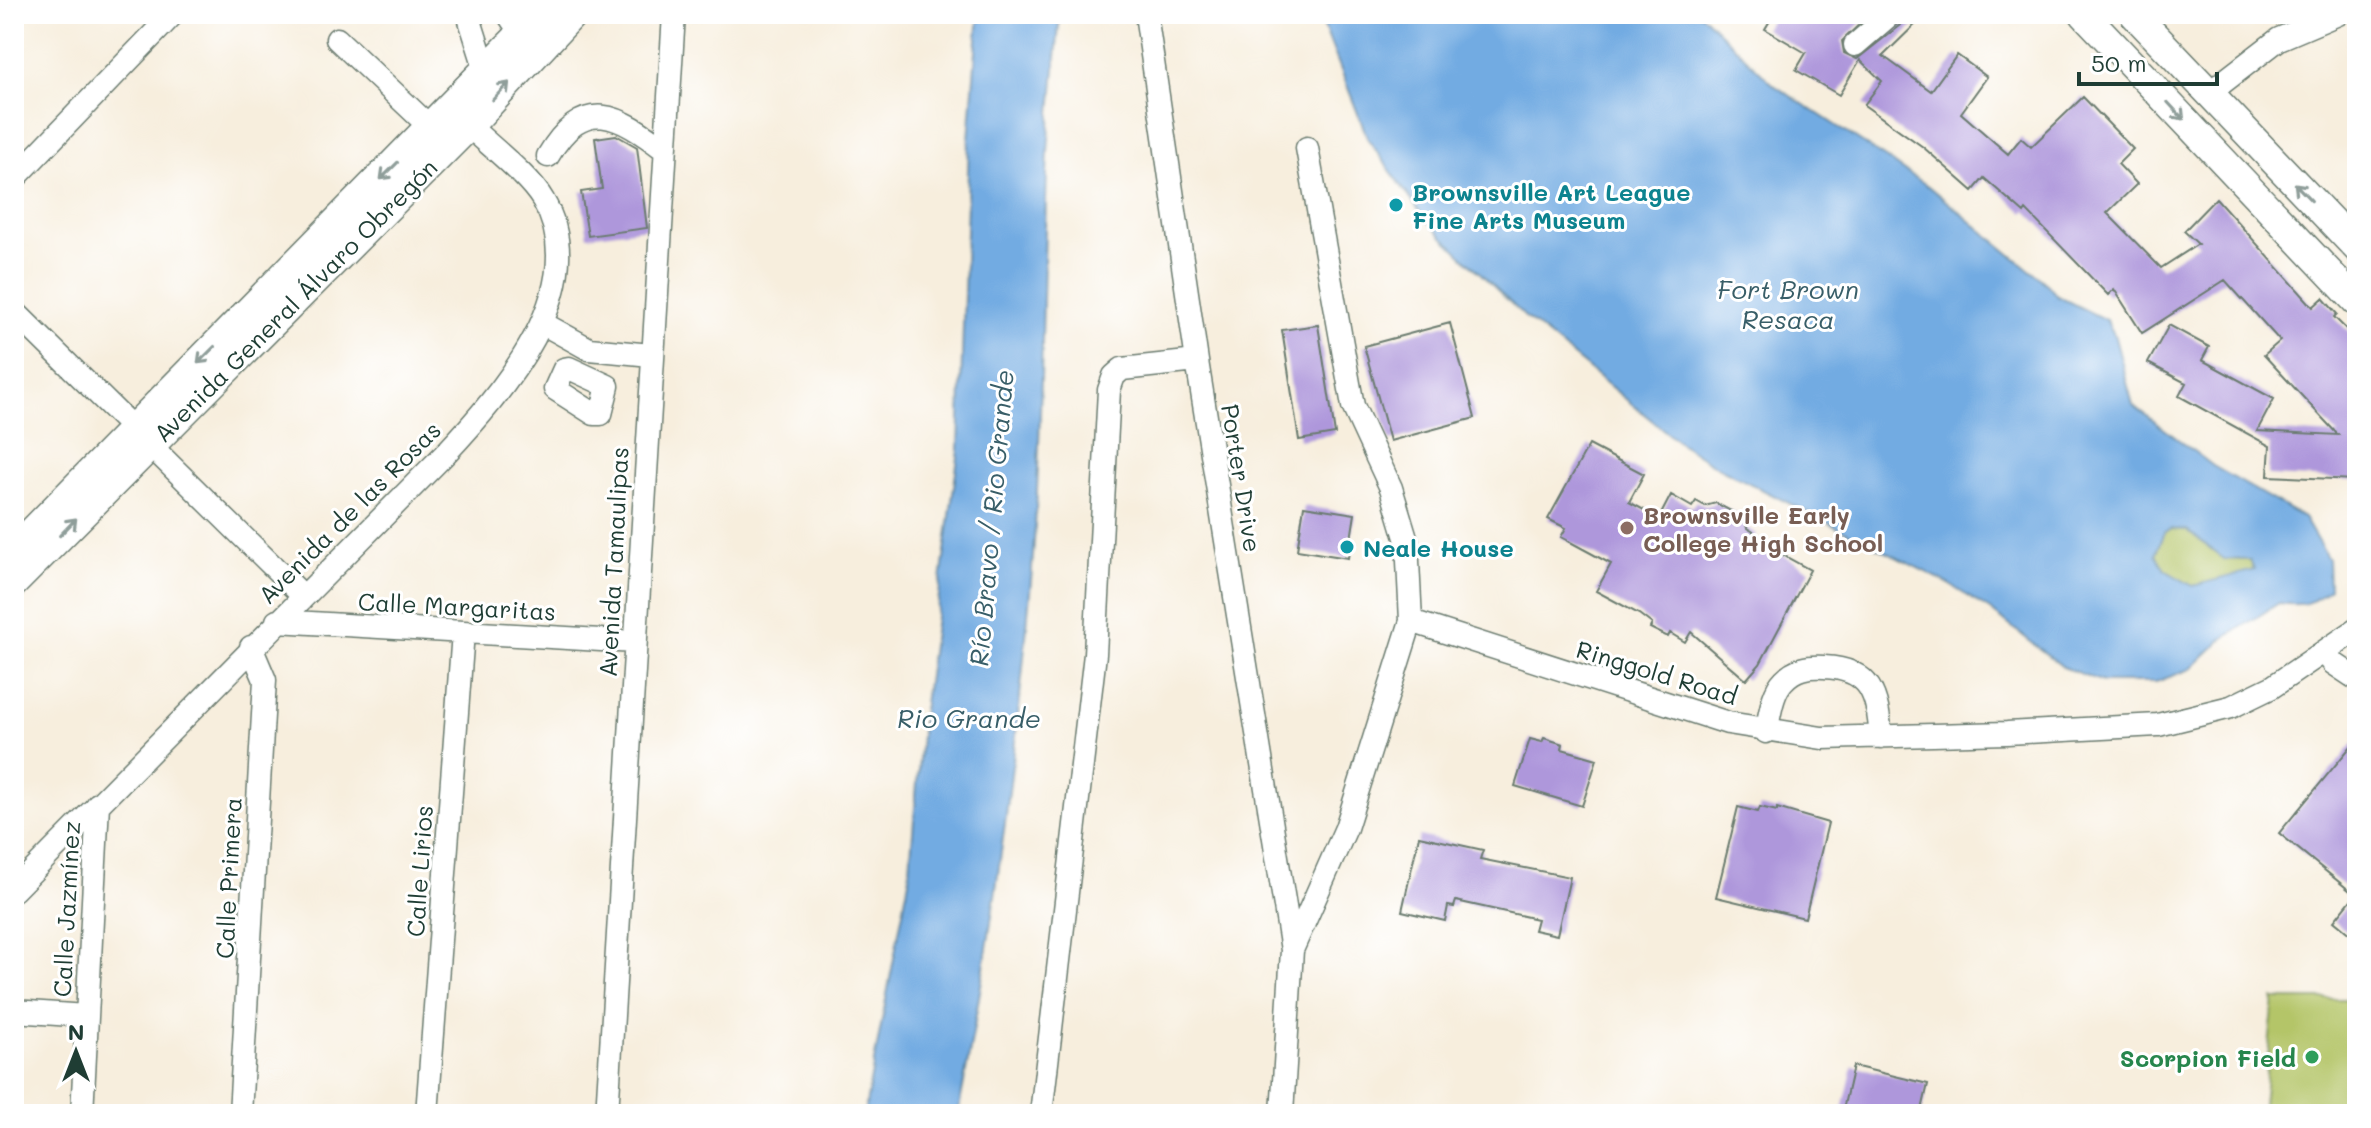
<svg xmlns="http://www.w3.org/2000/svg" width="2371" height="1128" viewBox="0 0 2371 1128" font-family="Mali,sans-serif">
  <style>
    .green { fill: #b4c568; stroke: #6a814e; stroke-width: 2 }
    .water { fill: #72abe2; stroke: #48748b; stroke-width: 2; fill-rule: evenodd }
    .building { fill: #ae97db }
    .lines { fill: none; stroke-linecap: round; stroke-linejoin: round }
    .minor-casing { stroke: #6b7b6f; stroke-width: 25 }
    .major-casing { stroke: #6b7b6f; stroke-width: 31 }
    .minor { stroke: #fff; stroke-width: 22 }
    .major { stroke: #fff; stroke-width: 28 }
    .oneway { stroke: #8f9e9a }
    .culture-dot { fill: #0f9aa8; stroke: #fff; stroke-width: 3 }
    .education-dot { fill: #8d6e63; stroke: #fff; stroke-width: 3 }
    .leisure-dot { fill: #2e9e5b; stroke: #fff; stroke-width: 3 }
    .labels { text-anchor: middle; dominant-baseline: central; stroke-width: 6; stroke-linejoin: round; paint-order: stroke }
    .culture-label { font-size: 24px; font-weight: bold; fill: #0d838f; stroke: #fff; text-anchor: start }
    .street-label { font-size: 24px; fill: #1f3d34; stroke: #fff }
    .education-label { font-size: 24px; font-weight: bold; fill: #785e54; stroke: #fff; text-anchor: start }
    .leisure-label { font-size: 24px; font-weight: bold; fill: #27864d; stroke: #fff; text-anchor: end }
    .water-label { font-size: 26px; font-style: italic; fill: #385e68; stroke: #fff }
  </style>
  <rect width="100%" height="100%" fill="#fff"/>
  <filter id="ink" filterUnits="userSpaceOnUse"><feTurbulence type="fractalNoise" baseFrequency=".0125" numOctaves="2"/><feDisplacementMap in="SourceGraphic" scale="16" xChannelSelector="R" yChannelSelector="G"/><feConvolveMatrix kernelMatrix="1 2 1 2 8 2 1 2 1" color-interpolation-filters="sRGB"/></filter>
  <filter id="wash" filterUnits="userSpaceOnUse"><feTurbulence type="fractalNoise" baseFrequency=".006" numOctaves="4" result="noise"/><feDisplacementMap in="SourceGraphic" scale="32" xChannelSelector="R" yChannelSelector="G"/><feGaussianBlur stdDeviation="1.8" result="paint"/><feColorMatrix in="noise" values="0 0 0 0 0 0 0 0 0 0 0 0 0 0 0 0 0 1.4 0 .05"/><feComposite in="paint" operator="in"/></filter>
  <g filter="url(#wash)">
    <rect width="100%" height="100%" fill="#f7eedd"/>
    <path class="green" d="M2171,529l16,1 37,29 26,1 5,10 -62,16 -28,-16 -9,-16 9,-22z
      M2274,999h83v115h-95z"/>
    <path class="water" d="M979,14h81c-4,46 -9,92 -12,139 -7,138 -5,277 -16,416 -15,182 -39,365 -74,545h-94l45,-234 14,-169 36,-261 10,-311z
      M1319,14h382l73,71 154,101 120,99 9,11 49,24 8,14 19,71 80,61 91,52 24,41 1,30c-17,16 -28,17 -50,14l-58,37 -30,29 -35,13h-53l-40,-15 -73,-57 -48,-30 -223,-112 -38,-24 -156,-127 -100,-98 -57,-80zM2171,529l16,1 37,29 26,1 4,10 -61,16 -28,-16 -9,-16 9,-22z"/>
    <g id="blocks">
      <path class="building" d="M1774,14h96l-28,27 2,12 13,6 43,-34 5,-11h21l-43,42 48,35 26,-36 30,22 -26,36 47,41 13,-16 10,9 52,-50 50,52 -15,15 19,20 -30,29 54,55 37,-24 -14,-13 32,-33 97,109 10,-9 14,16 -3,3 23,23 -1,140 -88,-4 2,-30 -91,-50 7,-13 -38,-20 21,-38 40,22 -7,13 72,39 -17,32 81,4 -74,-80 16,-14 -55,-61 -83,53 -28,-44 -6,6 -82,-85 -2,3 -40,-35 -11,13 -50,-44 -59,-42 18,-24 -22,-21 -21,35 -43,-25 10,-17 -41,-24z
        M616,135l21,12 10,81 -59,8 -7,-44 21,-3 -7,-51z
        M1450,323l25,95 -85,23 -26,-95z
        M1318,325l17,109 -36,6 -17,-110z
        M1589,445l55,29 -15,28 30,16 12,-23 21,12 4,-6 9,5 11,-3 28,15 3,10 10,6 -3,5 56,31 -50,94 -14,16 -55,-48 -6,10 -15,-9 -2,4 -18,-9 2,-4 -13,-10 -43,-23 15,-27 -50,-27 5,-9 -18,-9z
        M1304,506l51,8 -7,44 -51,-8z
        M1544,738l19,6 -1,5 35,10 -15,47 -67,-20 15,-47 12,3z
        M2357,739v201l-23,-19 21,-26 -76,-62z
        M1738,807l20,5 2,-5 17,4v-3l51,15 -23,95 -89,-21z
        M1419,836l64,14 -3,9 90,18 -13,58 -23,-5 3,-11 -81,-18 -2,6 -6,-1 -3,15 -43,-10z
        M1853,1066l75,18 -7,30h-79z"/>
    </g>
  </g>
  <g filter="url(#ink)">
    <use href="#blocks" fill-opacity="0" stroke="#6b7b6f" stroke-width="2"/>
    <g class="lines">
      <g class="minor-casing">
        <path id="minor" d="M468,14l18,57
          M508,14l14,21
          M1146,14l51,347 95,589
          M337,39l94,89
          M1855,45l36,-31
          M2209,93l70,-54 59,-25
          M1307,148l46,258 38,82 16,53 4,80 317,102 94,15 185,-5 151,-8 73,-18 41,-20 85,-58
          M548,156c36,-62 71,-41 117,-6
          M14,179l159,-165
          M14,311l288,284
          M542,323l47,26 62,6
          M569,368l39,18 -7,28h-7l-39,-25 9,-20z
          M277,621l358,21
          M2325,652l8,11 24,16
          M1766,732c4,-17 6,-40 18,-52 11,-12 24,-14 40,-13 48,2 53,28 57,70
          M14,890l431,-436c55,-59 150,-166 98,-254 -14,-24 -52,-53 -74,-74
          M14,1011l72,5
          M82,1114l16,-310
          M240,1114l25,-434 -14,-33
          M427,1114l36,-482
          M607,1114l67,-1100
          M1041,1114l54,-460 14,-264 5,-14 8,-7 75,-8
          M1282,1114l10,-164 54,-122 65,-207"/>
      </g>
      <g class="major-casing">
        <path id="major" d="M2084,14l273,288
          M2134,14l223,234
          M14,550l526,-536
          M14,583l455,-457 104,-112"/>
      </g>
      <use href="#minor" class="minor"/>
      <use href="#major" class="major"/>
    </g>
    <defs><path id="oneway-shaft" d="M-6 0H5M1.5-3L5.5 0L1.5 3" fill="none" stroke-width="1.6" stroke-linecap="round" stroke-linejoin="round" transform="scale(2)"/></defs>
    <g class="oneway">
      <use href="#oneway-shaft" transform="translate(501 91) rotate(-47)"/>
      <use href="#oneway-shaft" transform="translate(2176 111) rotate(47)"/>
      <use href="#oneway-shaft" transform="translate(389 171) rotate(135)"/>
      <use href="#oneway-shaft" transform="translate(2303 192) rotate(-134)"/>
      <use href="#oneway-shaft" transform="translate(206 355) rotate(135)"/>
      <use href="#oneway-shaft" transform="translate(68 527) rotate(-46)"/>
    </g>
  </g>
  <g class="culture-dot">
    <circle cx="1396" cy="205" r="8"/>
    <circle cx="1347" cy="547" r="8"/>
  </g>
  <circle class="education-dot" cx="1627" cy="528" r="8"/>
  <circle class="leisure-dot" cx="2312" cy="1057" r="8"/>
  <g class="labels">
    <g class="culture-label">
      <text x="1412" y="191">Brownsville Art League<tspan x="1412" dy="28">Fine Arts Museum</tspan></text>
      <text x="1363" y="547">Neale House</text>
    </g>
    <g class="street-label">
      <text transform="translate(295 300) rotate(-45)">Avenida General Álvaro Obregón</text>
      <text transform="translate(1242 478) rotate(81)">Porter Drive</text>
      <text transform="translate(349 512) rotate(-45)">Avenida de las Rosas</text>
      <text transform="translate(613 562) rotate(-87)">Avenida Tamaulipas</text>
      <text transform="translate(457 606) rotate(3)">Calle Margaritas</text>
      <text transform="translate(1657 672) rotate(17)">Ringgold Road</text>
      <text transform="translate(419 871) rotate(-86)">Calle Lirios</text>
      <text transform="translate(228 878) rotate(-87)">Calle Primera</text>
      <text transform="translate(66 909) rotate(-87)">Calle Jazmínez</text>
    </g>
    <g class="education-label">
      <text x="1643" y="514">Brownsville Early<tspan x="1643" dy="28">College High School</tspan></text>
    </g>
    <g class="leisure-label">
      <text x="2296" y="1057">Scorpion Field</text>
    </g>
    <g class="water-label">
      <text x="1788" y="289">Fort Brown<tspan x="1788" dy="30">Resaca</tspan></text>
      <text transform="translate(991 518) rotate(-85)">Río Bravo / Rio Grande</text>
      <text x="969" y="718">Rio Grande</text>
    </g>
  </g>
  <rect width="2371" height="1128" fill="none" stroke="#fff" stroke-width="48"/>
  <g transform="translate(76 1052)" stroke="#ffffff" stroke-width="6" paint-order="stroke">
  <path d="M0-6L14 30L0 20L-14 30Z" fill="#1f3d34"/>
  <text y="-12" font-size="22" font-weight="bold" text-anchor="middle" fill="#1f3d34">N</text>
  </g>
  <path d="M2079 72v12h138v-12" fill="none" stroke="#1f3d34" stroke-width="4"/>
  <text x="2091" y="72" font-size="24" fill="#1f3d34" stroke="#ffffff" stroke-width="6" paint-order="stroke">50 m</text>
</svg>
